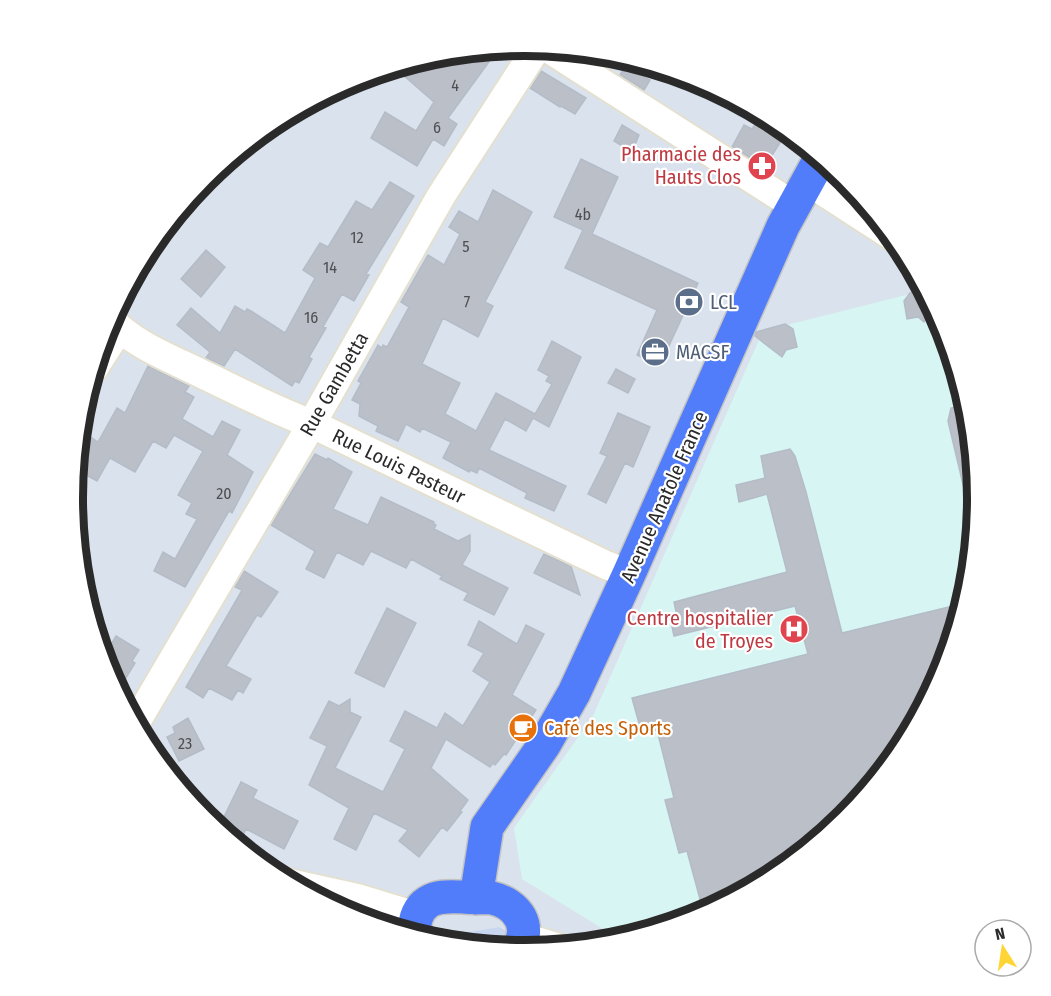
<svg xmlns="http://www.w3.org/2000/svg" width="1051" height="996" viewBox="0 0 1051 996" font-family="'Fira Sans Condensed',sans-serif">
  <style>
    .education { fill: #c8d6f0 }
    .medical { fill: #d7f5f2 }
    .building { fill: #babfc8; stroke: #b4bcc8; stroke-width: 1.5 }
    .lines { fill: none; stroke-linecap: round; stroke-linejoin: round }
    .minor-casing { stroke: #e4e0d0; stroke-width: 32 }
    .major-casing { stroke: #c3c3c3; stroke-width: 36 }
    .minor { stroke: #fff; stroke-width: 28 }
    .major { stroke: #527dfa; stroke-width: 33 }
    .labels { text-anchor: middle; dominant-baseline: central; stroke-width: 4.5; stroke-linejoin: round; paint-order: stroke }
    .number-label { font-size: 16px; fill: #4e4f52 }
    .health-label { font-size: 20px; fill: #be3a42; stroke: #fff; text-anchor: end }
    .service-label { font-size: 20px; fill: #4e5e75; stroke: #fff; text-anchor: start }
    .street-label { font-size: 20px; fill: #2a2a2a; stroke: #fff }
    .food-label { font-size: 20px; fill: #c56008; stroke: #fff; text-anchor: start }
    .rim { fill: none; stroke: #2a2a2a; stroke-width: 8 }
  </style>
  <rect width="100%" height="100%" fill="#dae3ed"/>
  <path class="education" d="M499,927l39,23 -13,1 -88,-9 5,-5z"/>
  <path class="medical" d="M926,290l18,35 26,85 8,88 -8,89 -26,85 -167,203 -78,42 -78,23 -99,-61 -8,-51 79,-112 170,-385z"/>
  <path class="building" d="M499,48l-51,70 9,6 -13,22 -11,-7 -16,27 -46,-28 14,-26 31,19 18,-29 -40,-35 43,-13z
    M630,59l20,9 -6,9 6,3 -6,10 -24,-15z
    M541,71l45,27 -11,16 -14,-8 -1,1 -30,-19z
    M761,116l7,5 2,-3 18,12 -22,35 -3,1 -31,-19 12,-22 8,4z
    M622,125l17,10 -7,17 -18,-11z
    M581,159l37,18 -26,57 106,49 -38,82 -23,-10 20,-45 -92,-42 18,-38 -29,-13z
    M390,182l24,14 -48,78 3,1 -15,26 -12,-7 -19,33 3,1 -17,29 3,2 -13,24 -4,-2 -3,5 -57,-37 -11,17 -18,-8 4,-6 -33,-27 14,-17 29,25 15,-27 10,6 2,-3 4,2 34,22 30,-55 -12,-8 17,-27 8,4 28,-46 16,9z
    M493,190l39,22 -47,90 8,4 -15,31 -35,-19 -21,46 38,19 -15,31 31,17 20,-38 39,21 17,-30 -6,-3 3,-5 -11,-6 14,-29 29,16 -32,70 -16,-9 -7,13 -21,-12 -16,31 77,36 -12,25 -29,-13 2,-5 -48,-25 -2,5 -7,-3 -1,2 -26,-14 8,-16 -29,-14 -2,4 -14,-8 -8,17 -22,-10 2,-5 -19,-10 1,-12 -8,-4 9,-17 -3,-2 20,-36 4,3 1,-3 4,2 22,-40 -8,-5 27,-47 16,10 16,-31 -11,-7 10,-16 19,11z
    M206,250l19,17 -24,30 -20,-18z
    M922,290l4,1 8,16 -10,15 -6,-5 -11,2 -3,-18 6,-8z
    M785,324l8,5 4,18 -11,3 -4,7 -27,-21 1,-4z
    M148,366l41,20 -4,6 9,5 -12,22 31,18 9,-16 18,9 -13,25 26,17 -21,41 -3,-2 -44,76 -31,-16 9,-19 12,7 22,-40 -11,-5 6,-11 -14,-8 25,-44 -29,-16 -8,13 -13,-7 -18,31 -25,-14 -13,23 -22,-12 1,-10 13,-23 9,6 19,-34 8,5z
    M616,369l19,10 -7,14 -20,-10z
    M968,404l10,94 -1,15 -7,1 -22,-93 3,-13z
    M618,413l32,14 -17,40 -8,-4 -19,40 -18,-9 19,-38 -7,-3z
    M790,449l5,7 11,36 36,141 123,-30 -21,69 -42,78 -56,69 -69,56 -73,39 -17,-63 -8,2 -14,-53 9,-2 -17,-68 -15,4 -10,-36 176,-44 -13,-48 -121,30 -4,-19 7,-1 -3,-14 113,-30 -20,-78 -28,8 -3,-17 29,-7 -4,-22z
    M315,454l12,6 1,-2 24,14 -19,37 35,16 13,-28 53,25 -1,1 3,2 -2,4 24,12 12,-6v16l-8,14 46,23 -14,27 -30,-15 4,-7 -28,-14 2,-3 -31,-17 -5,9 -35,-17 -8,14 -26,-13 -13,26 -18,-9 9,-18 -44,-26z
    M544,554l27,12 9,29 -46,-22z
    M244,571l34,21 -17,25 -4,-2 -31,51 25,13 -8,14 -5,-3 -6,10 -23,-12 -6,10 -17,-11 56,-97 -7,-3z
    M387,608l29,15 -32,64 -29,-14z
    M479,621l38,23 9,-19 18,9 -32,61 24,15 -30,45 -2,-1 -9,11 -2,-2 -3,4 -44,-28 -15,29 37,32 -8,11 2,1 -15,19 -5,-4 -23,30 -20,-16 9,-11 -34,-17 -18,37 -22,-11 15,-31 -40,-23 18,-39 -17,-8 19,-37 10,5 11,-7v13l11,5 -26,51 48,24 22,-43 -15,-8 15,-30 32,17 8,-15 18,13 27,-44 -17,-11 11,-18 -16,-8z
    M116,636l23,14 -7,11 3,2 -17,28 -11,-20 -4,-13z
    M188,718l16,31 -25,12 -12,-24 8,-4 -2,-6z
    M241,782l16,8 -4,8 45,23 -14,28 -38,-20 -8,16 -20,-16z"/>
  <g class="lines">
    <g class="minor-casing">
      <path id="minor" d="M546,47l247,158
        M807,181l88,57
        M110,319c24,26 60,39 92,55 36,17 72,36 110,50l294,141 23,9
        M94,368l25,-39
        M135,724l168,-285 138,-243 97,-150
        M289,883l68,15 59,18
        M523,937l36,11"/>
    </g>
    <g class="major-casing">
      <path id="major" d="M476,898l11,-71 57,-82 30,-52 55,-119 154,-348 38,-69
        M414,935c0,-12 3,-26 14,-33 11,-7 24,-5 36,-5 9,1 20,0 28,1 26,6 41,29 25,52"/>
    </g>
    <use href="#minor" class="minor"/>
    <use href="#major" class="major"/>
  </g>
  <defs>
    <g id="pharmacy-disc" transform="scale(1.5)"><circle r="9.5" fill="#e0444e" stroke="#fff"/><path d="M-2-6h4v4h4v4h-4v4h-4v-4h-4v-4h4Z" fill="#fff"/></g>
    <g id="bank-disc" transform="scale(1.5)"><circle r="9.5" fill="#5c6f8a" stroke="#fff"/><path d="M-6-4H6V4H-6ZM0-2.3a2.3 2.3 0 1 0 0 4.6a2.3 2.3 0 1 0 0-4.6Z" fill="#fff"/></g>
    <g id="office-disc" transform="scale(1.5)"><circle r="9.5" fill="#5c6f8a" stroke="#fff"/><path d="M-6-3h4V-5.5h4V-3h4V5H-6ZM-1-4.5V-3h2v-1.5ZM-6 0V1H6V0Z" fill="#fff"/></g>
    <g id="hospital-disc" transform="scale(1.5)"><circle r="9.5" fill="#e0444e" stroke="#fff"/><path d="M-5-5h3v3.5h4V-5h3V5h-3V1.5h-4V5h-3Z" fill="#fff"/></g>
    <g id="cafe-disc" transform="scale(1.5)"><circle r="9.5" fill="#e8710a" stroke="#fff"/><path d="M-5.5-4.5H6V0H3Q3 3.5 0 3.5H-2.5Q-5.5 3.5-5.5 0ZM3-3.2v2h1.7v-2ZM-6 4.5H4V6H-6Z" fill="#fff"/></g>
  </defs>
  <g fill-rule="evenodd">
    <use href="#pharmacy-disc" x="762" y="166"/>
    <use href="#bank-disc" x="689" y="302"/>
    <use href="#office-disc" x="655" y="352"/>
    <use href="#hospital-disc" x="794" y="629"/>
    <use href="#cafe-disc" x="523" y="728"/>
  </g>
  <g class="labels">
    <g class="number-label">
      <text x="455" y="85">4</text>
      <text x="437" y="127">6</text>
      <text x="583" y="214">4b</text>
      <text x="357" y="237">12</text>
      <text x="466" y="246">5</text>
      <text x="330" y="267">14</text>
      <text x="467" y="301">7</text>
      <text x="311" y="317">16</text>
      <text x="224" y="493">20</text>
      <text x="185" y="743">23</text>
    </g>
    <g class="health-label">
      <text x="741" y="154">Pharmacie des<tspan x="741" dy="23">Hauts Clos</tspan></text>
      <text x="773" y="618">Centre hospitalier<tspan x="773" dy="23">de Troyes</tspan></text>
    </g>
    <g class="service-label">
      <text x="710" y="302">LCL</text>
      <text x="676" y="352">MACSF</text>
    </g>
    <g class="street-label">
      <text transform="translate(334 384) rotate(-60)">Rue Gambetta</text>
      <text transform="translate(399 466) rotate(26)">Rue Louis Pasteur</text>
      <text transform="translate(664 497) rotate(-66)">Avenue Anatole France</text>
    </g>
    <g class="food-label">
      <text x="544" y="728">Café des Sports</text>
    </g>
  </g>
  <path d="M0 0H1051V996H0ZM83 498a442 442 0 1 1 884 0a442 442 0 1 1-884 0Z" fill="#fff" fill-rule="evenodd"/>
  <path class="rim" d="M83 498a442 442 0 1 1 884 0a442 442 0 1 1-884 0Z"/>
  <g transform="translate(1003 948) rotate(348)"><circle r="28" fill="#ffffff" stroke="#aaaaaa" stroke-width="1.5"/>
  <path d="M0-4.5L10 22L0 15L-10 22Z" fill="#ffd536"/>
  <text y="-9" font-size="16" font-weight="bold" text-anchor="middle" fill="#2a2a2a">N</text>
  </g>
</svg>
